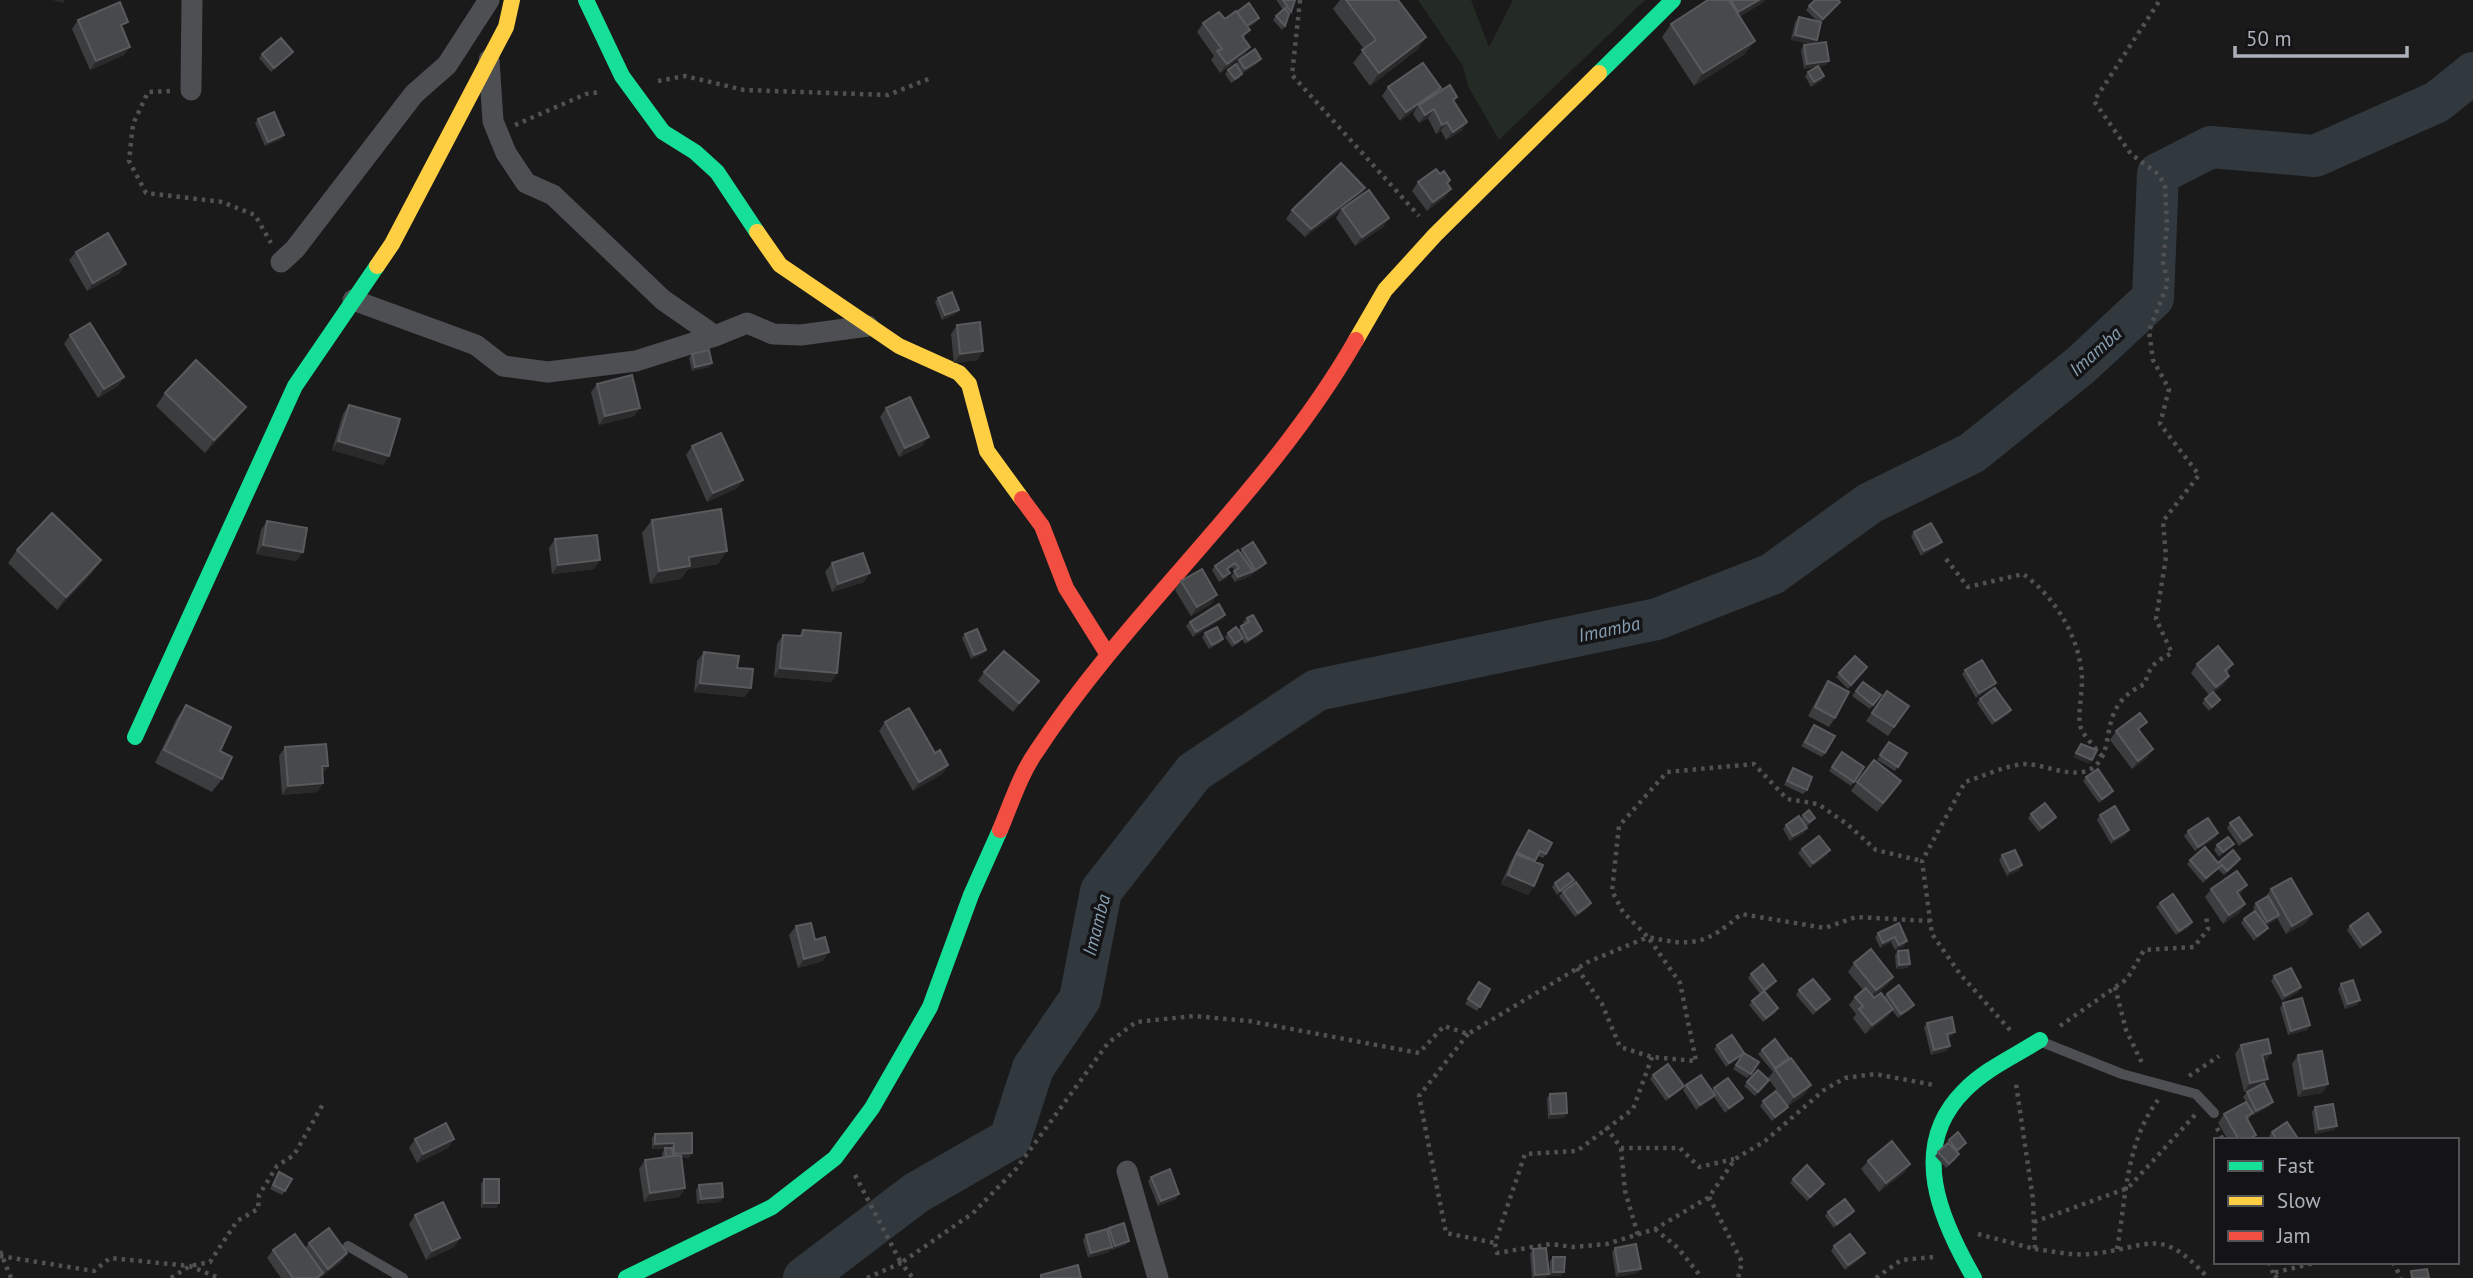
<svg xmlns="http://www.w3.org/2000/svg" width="2473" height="1278" viewBox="0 0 2473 1278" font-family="'PT Sans',sans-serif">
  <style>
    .green { fill: #242a24 }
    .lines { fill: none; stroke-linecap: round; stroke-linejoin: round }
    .river { stroke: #31393f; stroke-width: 42 }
    .path { stroke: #505153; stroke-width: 4.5; stroke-dasharray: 3.5 5; stroke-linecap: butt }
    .lane { stroke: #4e4f52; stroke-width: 10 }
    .street { stroke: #4e4f52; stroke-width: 21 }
    .fast { stroke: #16e098; stroke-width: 16 }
    .slow { stroke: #ffcf43; stroke-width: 16 }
    .jam { stroke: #f24e42; stroke-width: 16 }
    .wall { fill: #3c3d3e }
    .shaded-wall { fill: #2a2a2a }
    .building { fill: #48494b; stroke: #585a5d; stroke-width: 2 }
    .labels { text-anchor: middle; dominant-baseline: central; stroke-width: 7; stroke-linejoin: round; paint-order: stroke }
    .water-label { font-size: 19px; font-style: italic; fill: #879fb1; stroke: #141416 }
  </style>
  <rect width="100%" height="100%" fill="#1a1a1a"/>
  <path class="green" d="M1418,0h53l18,47 24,-47h132l-146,140 -31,-54 -5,-20z"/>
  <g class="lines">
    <path class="river" d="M804,1278l112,-85 94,-54 23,-71 47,-69 21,-108 93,-119 123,-82 340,-71 115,-45 98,-71 102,-50 109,-88 72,-67 5,-124 53,-27 104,9 122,-54 36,-29"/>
    <path class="path" d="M1300,0l-8,75 127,141
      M658,81l27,-5 59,14 144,5 43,-17
      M170,91l-22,1 -15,32 -4,37 17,32 76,9 33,13 16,28
      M515,125l71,-31 15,-2
      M1946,559l22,28 55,-13c32,22 59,67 59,107 0,14 -4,30 -2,44 2,10 16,23 22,31
      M1577,968l25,36 18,43 32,10 44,4 -16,-78 -32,-46c44,10 58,8 93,-23l84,14 31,-11 74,4
      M2115,987l11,43 17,35
      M2060,1026l67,-47 17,-29 50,-3 14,-18 -2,-13
      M2010,1030l-50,-56 -28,-40 -10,-73 43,-79c19,-6 43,-18 62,-18 19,1 46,15 64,5 29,-18 2,-62 54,-85 4,-18 11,-23 27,-31l-16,-34 10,-62 -3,-36 36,-46 -39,-51 9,-35 -16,-29 -4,-29 19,-48 -5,-21 4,-36 -2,-41 -7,-11 -27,-20 -37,-53 66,-101
      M1468,1034l-49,62 27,137 49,10
      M1652,1057l-19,52 -56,42 -52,3 -30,89 2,10 54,-9 22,3 34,-3 48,-15 54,-32 26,-38 30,-18 59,-51 21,-12 30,-4 59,11
      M2189,1076l30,-20
      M1606,1127l15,21h59l19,19 35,-8
      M2217,1128l6,12
      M1621,1148l4,43 13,44
      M855,1175l46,88 72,-50 43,-44 92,-126 28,-21 58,-6 55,5 170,32 25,-27 24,8 120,-72 60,-25 -25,-25 -11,-21 7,-65 48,-54 87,-8 33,35 31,5 29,20 29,26 46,11
      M1709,1197l33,65 -4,16
      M2034,1222l94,-34 67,-73
      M1655,1229l23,19 24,30
      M1978,1234l57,15 -2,-50 -17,-115
      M2035,1249c17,2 38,7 55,5 61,-6 69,-30 118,24
      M2117,1249c9,-51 9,-107 41,-149
      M0,1251l11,27
      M0,1256l94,15 16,-13 80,8 29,12
      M2269,1262l4,11
      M2393,1262l8,16
      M171,1278l19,-12 20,-4 27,-41 21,-12 1,-14 18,-29 17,-11 29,-51
      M867,1278l34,-15 12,15
      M1876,1278l25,-18 33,-3
      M2277,1278l-4,-5 45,-11"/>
    <path class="lane" d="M2042,1042l80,32 74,20 18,19
      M348,1246l55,32"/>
    <path class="street" d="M489,60l4,61 13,32 20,30 27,12 110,105 52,36 32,-13 26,11 28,1 67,-9
      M191,90l1,-90
      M281,262l14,-13 119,-155 33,-29 42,-65
      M353,300l123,45 27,21 45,6 88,-11 79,-25
      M1127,1171l31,107"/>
    <path class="fast" d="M586,0l36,76 41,56 32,20 22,20 40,60
      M1599,73l74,-73
      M135,737l160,-351 82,-120
      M626,1278l146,-71 63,-49 37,-50 58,-101 41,-112 29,-65
      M1974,1278c-34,-59 -66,-131 -10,-187 21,-22 51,-35 76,-51"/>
    <path class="slow" d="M757,232l23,33 119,81 60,27 10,11 18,67 35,48
      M377,266l15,-22 114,-217 6,-27
      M1356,340l29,-50 50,-55 164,-162"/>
    <path class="jam" d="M1022,499l20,27 24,62 42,67
      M1000,830c11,-26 20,-55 36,-78 97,-147 233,-260 320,-412"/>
  </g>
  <path class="wall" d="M1277,0h18l-10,26 -3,4 -9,-10 3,-4 7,-6 -6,-9z
    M1340,0h58l28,37 -9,13 -47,36 -17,-23 11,-14 -31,-40z
    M1708,0h57l-3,3 -23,14 6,37 -51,32 -32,-49 9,-13z
    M1840,2l-19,20 -4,18 -2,4 11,21 -7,1 5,10 -3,5 -10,6 -6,-11 3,-4 9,-6 -13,3 -3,-19 3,-5 8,-1 -21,-4 4,-18 4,-5 18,4 -11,-11 3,-4z
    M1225,19l31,3 -8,6 -4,11 6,8 -7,9 -23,17 -9,-13 3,-4 -17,-24 6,-9z
    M78,20l45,9 1,26 -34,15 -18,-41z
    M293,52l-4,4 -18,16 -12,-14 3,-4z
    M1239,60l19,3 -16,11 -6,-10z
    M1228,70l14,4 -3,4 -8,5 -6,-9z
    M1388,87l53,1 -5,6 21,3 -3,4 13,21 -6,9 -15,9 -5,-9 -5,3 -8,-16 -9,5 -6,-9 3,-5 -16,12 -18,-25z
    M258,119l26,16 -3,4 -16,7 -10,-23z
    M1440,174l10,6 -2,4 3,5 -6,8 -18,14 -15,-20 6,-9z
    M1365,188l-6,9 30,21 -6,9 -28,19 -19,-28 5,-8 -36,27 -19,-18 6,-9z
    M76,252l44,21 -33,18 -18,-31z
    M938,298l18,16 -14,6 -7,-18z
    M957,325l26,26 -6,9 -23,3 -3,-29z
    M70,335l54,42 -6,9 -20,12 -34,-54z
    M692,354l20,9 -3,4 -17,4 -3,-13z
    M597,384l43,24 -6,8 -35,9 -8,-33z
    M165,393l81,14 -10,13 -31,33 -49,-47z
    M349,405l34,60 -51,-15 11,-36z
    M886,408l36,38 -23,11 -19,-40z
    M692,446l51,34 -6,8 -30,14 -21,-47z
    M652,520l66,44 -30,5 -7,10 -31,5 -8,-51z
    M267,521l36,31 -7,9 -40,-7 5,-24z
    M1914,532l24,14 -17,10 -10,-20z
    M555,539l45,21 -6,9 -42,5 -3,-26z
    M1242,549l21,18 -11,7 -2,2 -15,6 -4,-6 4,-5 -3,-4 -4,3 -1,7 -8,5 -7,-12 3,-4 25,-13z
    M17,550l75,23 -35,37 -49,-47z
    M832,563l32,19 -32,10 -7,-20z
    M1181,581l30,23 -20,12 -16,-26z
    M1247,618l12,18 -14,8 -3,-5 -2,3 -8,5 -7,-10 3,-4 10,-3 3,-4 3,-2 -1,-2z
    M1222,619l-29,18 -7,-11 4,-4z
    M803,630l34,43 -6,9 -57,-5 3,-33 6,-9 16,1z
    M1205,633l15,10 -11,6 -7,-12z
    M965,634l21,16 -3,4 -12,5 -9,-21z
    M704,652l33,16 8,29 -51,-5 3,-31z
    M2197,664h36l-6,9 2,3 -6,9 -10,8 7,7 -11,11 -7,-8 7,-8 -18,-22z
    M1965,670l31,13 -3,4 -17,11 -14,-24z
    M984,672l55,9 -7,9 -19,22 -35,-31z
    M1864,672l-16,17 -12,-12 3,-4z
    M1828,681l7,37 -6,9 -21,-11 14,-26z
    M1863,682l18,13 -11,14 -18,-13z
    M1887,691l22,15 -21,30 -22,-15z
    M1980,699l31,11 -3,4 -16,11 -15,-22z
    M186,705l34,46 2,28 -10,13 -57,-29 22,-45z
    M885,722l50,31 13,12 -6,9 -29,17 -34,-60z
    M1814,725l11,28 -3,4 -21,-11z
    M2116,731l31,27 -15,11 -22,-29z
    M1889,742l18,11 -12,18 -18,-11z
    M285,747l43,19 -6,8 1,9 -6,9 -35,3 -3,-39z
    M1842,752l22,15 -13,19 -22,-15z
    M1793,768l14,22 -4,4 -19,-9z
    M2086,777l27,14 -3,4 -11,8 -16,-22z
    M1857,782l38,8 -18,22 -26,-21z
    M2031,814l22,7 -14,11 -11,-14z
    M1803,815l12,3 -3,4 -6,5 1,1 -3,5 -14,8 -7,-12 3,-4 15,-6z
    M2100,815l26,20 -15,9 -14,-24z
    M2230,823l19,16 -10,7 -12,-18z
    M1529,830l17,24 -3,4 -5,-2 -3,6 -1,24 -6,9 -27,-11 9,-21z
    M2188,831l27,7 -20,13 -11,-15z
    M2217,845l13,3 -11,9 -5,-7z
    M1802,849l28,1 -3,5 -17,13 -12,-15z
    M2002,855l20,10 -3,5 -12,6 -8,-16z
    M2240,859l-3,4 -13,12 -6,-6 -15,14 -16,-19 3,-4 28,3z
    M1574,880l-3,5 -14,10 -5,-8 3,-4z
    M2211,889l30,5 -2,1 6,9 -6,9 -16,11 -18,-27z
    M2271,889l41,25 -6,9 -20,11 -9,-16 -11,7 2,3 -3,4 -11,9 -13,-18 3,-4 11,-8 -2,-3 3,-5 9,-5z
    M1563,892l25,16 -13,9 -16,-21z
    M2160,903l32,19 -3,5 -13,8 -20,-28z
    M1899,923l5,23 -9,4 -4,-8 -11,6 -5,-11 3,-4z
    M796,926l19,14 8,21 -25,7 -9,-33z
    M2350,926l31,6 -3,4 -18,13 -13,-19z
    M1898,951l12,13 -3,4 -11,1 -1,-14z
    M1854,963l39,14 -6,8 -14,12 1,1 10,-1 3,-3 27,11 -3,4 -13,9 -6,-8 -5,7 -22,17 -12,-16 3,-4 -7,-9 6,-8 8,-7 -15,-18z
    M1751,974l22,11 -8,7 13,16 -3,5 -12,9 -14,-17 3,-4 8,-7 -12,-16z
    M2274,976l24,16 -16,9 -11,-20z
    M1479,982l11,7 -13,22 -12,-7z
    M2341,984l19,16 -3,5 -12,4 -7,-20z
    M1799,990l31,9 -3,4 -14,12 -17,-20z
    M2283,1003l27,22 -3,5 -19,5 -8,-27z
    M1927,1023l25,13 -5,1 3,9 -4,5 -15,4 -7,-28z
    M1717,1045l27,8 -18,14 -12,-18z
    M2241,1045l30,8 -6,9h-1l4,17 -4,5 6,22 -17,9 -1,-1 -4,6 8,15 -4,5h-24l-10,-17 6,-9 22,-12 -3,-5 4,-5 4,-2 -7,2 -9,-38z
    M1762,1050l27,8 -2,3 18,33 -17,12 -20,-28 5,-6 -15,-18z
    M1744,1053l7,21 -4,4 -14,-9z
    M2298,1055l30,29 -6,9 -24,4 -6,-33z
    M1653,1075l31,11 -3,4 -15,11 -16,-22z
    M1769,1080l-14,16 -11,-10 3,-4z
    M1686,1085l26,6 2,-3 29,10 -3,4 -15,11 -11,-16 -2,2 -16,11 -13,-20z
    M1550,1094l17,19 -4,5 -15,1 -1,-21z
    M1763,1101l22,10 -13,10 -12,-15z
    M2315,1107l19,23 -19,4 -3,-22z
    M2272,1132l27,8h-28l-2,-4z
    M692,1133l-3,25h-8l4,30 -6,9 -35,5 -5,-33 6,-9 17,-2v-5l3,-5h6l-19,1v-11l3,-4z
    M415,1139h39l-6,9 -31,15 -8,-15z
    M1949,1140l14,7 -6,6 -1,6 -10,9 -11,-12z
    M1868,1161l42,3 -6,9 -25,19 -18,-23z
    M279,1172l6,19 -3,4 -12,-6z
    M1151,1177l25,22 -18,7 -10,-25z
    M484,1179l15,24 -3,5h-15v-24z
    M1793,1179l28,9 -14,13 -17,-18z
    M699,1185l24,12 -3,5 -23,2 -1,-14z
    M1854,1211l-3,4 -17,13 -9,-12 3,-4z
    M415,1215l45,23 -6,9 -28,13 -17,-36z
    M1109,1228l17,17 -14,5 -1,-2 -2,4 -21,6 -5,-18 3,-5 21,-4z
    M309,1243l38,10 -6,9 -20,15v-1l-1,2h-39l-14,-20 6,-8 32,-2z
    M1834,1246l27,12 -16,12 -14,-19z
    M1615,1248l26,21 -4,4 -21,4 -4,-25z
    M1533,1249l16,25 -3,4h-14l-2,-24z
    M1553,1257l8,19h-12l1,-15z"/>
  <path class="shaded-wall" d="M52,0h13l-2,3z
    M1759,0h6l-3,3 -30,18 6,-9z
    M1259,18l-3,4 -12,9 3,-5z
    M1795,35l22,5 -3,5 -23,-5z
    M1426,37l-9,13 -47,36 9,-13z
    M1755,41l-10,13 -51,32 9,-13z
    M130,47l-6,8 -34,15 6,-9z
    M1250,47l-7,9 -23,17 7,-9z
    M293,52l-4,4 -18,16 3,-4z
    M1261,59l-3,4 -16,11 3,-5z
    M1829,61l-3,4 -22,4 3,-5z
    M1824,76l-3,5 -10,6 3,-5z
    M1441,88l-7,9 -15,8 -3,4 -16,12 6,-9z
    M1434,109l-6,9 -9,5 6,-8z
    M1447,122l-6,9 -5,3 6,-9z
    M1467,122l-6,9 -15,9 7,-8z
    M284,135l-3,4 -16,7 3,-4z
    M1365,188l-6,9 -54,40 6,-8z
    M1451,189l-6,8 -18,14 6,-9z
    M1389,218l-6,9 -28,19 7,-9z
    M126,264l-6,9 -33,18 6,-8z
    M959,310l-3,4 -14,6 3,-5z
    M983,351l-6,9 -23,3 6,-9z
    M712,363l-3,4 -17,4 3,-4z
    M124,377l-6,9 -20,12 6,-9z
    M246,407l-10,13 -31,33 9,-13z
    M640,408l-6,8 -35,9 6,-9z
    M929,437l-7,9 -23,11 6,-9z
    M338,441l51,15 -6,9 -51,-15z
    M743,480l-6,8 -30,14 6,-9z
    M1942,542l-4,4 -17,10 3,-5z
    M263,545l40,7 -7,9 -40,-7z
    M727,551l-9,13 -30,5 -7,10 -31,5 9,-13 30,-14z
    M101,560l-9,13 -35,37 9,-13z
    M600,560l-6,9 -42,5 6,-9z
    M1266,563l-3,4 -11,7 3,-4z
    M1253,571l-3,5 -15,6 3,-5z
    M870,573l-6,9 -32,10 6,-8z
    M1217,595l-6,9 -20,12 6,-9z
    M1225,615l-3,4 -29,18 3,-5z
    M1262,631l-3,5 -14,8 3,-4z
    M1223,639l-3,4 -11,6 3,-4z
    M986,650l-3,4 -12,5 3,-4z
    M780,668l57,5 -6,9 -57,-5z
    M2229,676l-6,9 -14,11 7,-9z
    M1039,681l-7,9 -19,22 6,-9z
    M700,683l51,5 -6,9 -51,-5z
    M1996,683l-3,4 -17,11 3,-5z
    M2011,710l-3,4 -16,11 3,-4z
    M2153,749l-6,9 -15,11 6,-8z
    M2076,753l16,7 -3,4 -16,-7z
    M948,765l-6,9 -29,17 6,-9z
    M322,766h6l-6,9z
    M323,783l-6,9 -35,3 6,-9z
    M2113,791l-3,4 -11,8 3,-4z
    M2056,817l-3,4 -14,11 3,-4z
    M1807,828l-3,5 -14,8 3,-5z
    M2129,830l-3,5 -15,9 3,-5z
    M2218,833l-3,5 -20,13 3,-4z
    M2252,835l-3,4 -10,7 4,-5z
    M2234,844l-4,4 -11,9 4,-5z
    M1830,850l-3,5 -17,13 3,-5z
    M2022,865l-3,5 -12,6 3,-5z
    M2222,865l-4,4 -15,14 3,-5z
    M1508,875l26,11 -6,9 -27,-11z
    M1574,880l-3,5 -14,10 3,-4z
    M2247,885l-6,9 -10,7 6,-9z
    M1591,903l-3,5 -13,9 3,-4z
    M2245,904l-6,9 -16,11 6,-9z
    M2312,914l-6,9 -20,11 6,-8z
    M2279,915l-3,5 -12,7 3,-5z
    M2192,922l-3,5 -13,8 3,-4z
    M2268,928l-3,4 -11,9 3,-5z
    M2381,932l-3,4 -18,13 3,-4z
    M1895,937l-4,5 -11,6 3,-5z
    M1907,941l-3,5 -9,4 4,-5z
    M829,952l-6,9 -25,7 6,-9z
    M1910,964l-3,4 -11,1 3,-4z
    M1893,977l-6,8 -17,14 6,-9z
    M2301,987l-3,5 -16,9 3,-5z
    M1830,999l-3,4 -14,12 3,-5z
    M2360,1000l-3,5 -12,4 3,-5z
    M1914,1005l-3,4 -13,9 3,-4z
    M1893,1009l-6,8 -22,17 7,-9z
    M2310,1025l-3,5 -19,5 3,-4z
    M1955,1032l-3,4 -9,2 4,-4z
    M1950,1046l-4,5 -15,4 3,-5z
    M1744,1053l-3,4 -15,10 3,-4z
    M2271,1053l-6,9 -9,2 6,-9z
    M2268,1079l-6,8 -18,5 6,-9z
    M2328,1084l-6,9 -24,4 6,-8z
    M1811,1085l-6,9 -17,12 6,-9z
    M1684,1086l-3,4 -15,11 3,-4z
    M1715,1095l-3,4 -16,11 4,-5z
    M1743,1098l-3,4 -15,11 4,-5z
    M2273,1102l-3,4 -17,9 3,-4z
    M1788,1107l-3,4 -13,10 3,-4z
    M1567,1113l-4,5 -15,1 3,-5z
    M2337,1126l-3,4 -19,4 4,-5z
    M454,1139l-6,9 -31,15 6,-9z
    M674,1143l-3,5 -19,1 3,-5z
    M692,1153l-3,5h-18l3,-4z
    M1910,1164l-6,9 -25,19 7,-9z
    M685,1188l-6,9 -35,5 6,-9z
    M1179,1194l-3,5 -18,7 3,-5z
    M723,1197l-3,5 -23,2 4,-5z
    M484,1203h15l-3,5h-15z
    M1854,1211l-3,4 -17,13 3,-4z
    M460,1238l-6,9 -28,13 6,-9z
    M1129,1241l-3,4 -14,5 3,-4z
    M1112,1247l-3,5 -21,6 3,-5z
    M347,1253l-6,9 -20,15 7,-8z
    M1865,1253l-4,5 -16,12 3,-5z
    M1641,1269l-4,4 -21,4 3,-5z
    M1553,1272h11l-3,4h-12z
    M1549,1274l-3,4h-13l2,-3z"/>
  <path class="building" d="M1283,0h12l-4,12z
    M1346,0h52l28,37 -47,36 -17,-23 14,-10z
    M1708,0h21l26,41 -52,32 -32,-49z
    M1731,0h28l-21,12z
    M1815,0h23l2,2 -17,17 -14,-13z
    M120,2l8,20 -7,3 9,22 -34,14 -18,-41z
    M1249,3l10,15 -12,8 -10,-14z
    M1285,8l4,6 -4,12 -9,-10z
    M1236,11l14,19 -8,6 8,11 -23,17 -10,-13 5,-2 -19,-26 16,-11 6,7z
    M1799,17l22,5 -4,18 -22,-5z
    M281,38l12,14 -19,16 -12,-14z
    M1826,42l3,19 -22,3 -3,-19z
    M1255,49l6,10 -16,10 -6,-9z
    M1423,63l18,25 -35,24 -18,-25z
    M1236,64l6,10 -7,5 -7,-9z
    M1818,66l6,10 -10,6 -6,-10z
    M1450,85l7,12 -4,3 14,22 -14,10 -6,-10 -5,3 -8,-16 -9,6 -6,-10z
    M274,112l10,23 -16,7 -10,-23z
    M1341,163l24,25 -54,41 -19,-19z
    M1436,169l4,5 4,-3 6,9 -3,3 4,6 -18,13 -15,-20z
    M1369,190l20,28 -27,19 -20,-28z
    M108,233l18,31 -33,19 -17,-31z
    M952,292l7,18 -14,5 -7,-17z
    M980,322l3,29 -23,3 -3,-29z
    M90,323l34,54 -20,12 -34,-54z
    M709,350l3,13 -17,4 -3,-13z
    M196,360l50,47 -32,33 -49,-47z
    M632,375l8,33 -35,8 -8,-32z
    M910,397l19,40 -24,11 -19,-40z
    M349,405l51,14 -11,37 -51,-15z
    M721,433l22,47 -30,13 -21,-47z
    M721,509l6,42 -38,6 1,9 -31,5 -7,-51z
    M52,513l49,47 -35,37 -49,-47z
    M267,521l40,7 -4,24 -40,-7z
    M1931,523l11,19 -18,9 -10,-19z
    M597,535l3,25 -42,5 -3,-26z
    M1253,542l13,21 -11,7 -13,-21z
    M1238,550l15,21 -15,6 -4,-6 5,-3 -4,-5 -8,6 3,4 -7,4 -8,-11z
    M863,553l7,20 -32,11 -6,-21z
    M1202,569l15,26 -20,12 -16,-26z
    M1219,604l6,11 -29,17 -6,-10z
    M1253,615l9,16 -14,9 -7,-14 8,-4 -2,-4z
    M1217,627l6,12 -11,6 -7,-12z
    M1236,627l7,11 -8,5 -7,-10z
    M977,629l9,21 -12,5 -9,-21z
    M803,630l38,3 -4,40 -57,-5 3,-33 19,1z
    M2218,646l15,18 -8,6 4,6 -13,11 -19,-23z
    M1004,651l35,30 -20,22 -35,-31z
    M704,652l35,4 -2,12 16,1 -2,19 -51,-5z
    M1855,656l12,11 -16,18 -12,-12z
    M1982,660l14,23 -17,10 -14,-23z
    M1828,681l21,11 -14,26 -20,-11z
    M1863,682l18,13 -8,10 -17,-14z
    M1995,688l16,22 -16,11 -15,-22z
    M1887,691l22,15 -15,21 -22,-14z
    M2213,692l7,8 -8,7 -7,-8z
    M186,705l45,22 -11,24 12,6 -10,22 -58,-29z
    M909,708l26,45 5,-3 8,15 -29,17 -34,-60z
    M2140,713l7,9 -9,7 15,20 -15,12 -22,-30z
    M1814,725l21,11 -10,17 -20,-11z
    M1889,742l18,11 -9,14 -18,-12z
    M326,744l2,22h-6l1,17 -35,3 -3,-39z
    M2081,744l16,6 -5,10 -16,-7z
    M1842,752l22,15 -10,15 -22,-15z
    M1874,760l27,21 -18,22 -26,-21z
    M1793,768l19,9 -5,13 -20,-9z
    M2098,769l15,22 -11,8 -16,-22z
    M2045,803l11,14 -14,11 -11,-14z
    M2115,806l14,24 -15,9 -14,-24z
    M1809,810l6,8 -6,4 -6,-7z
    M1799,816l8,12 -14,8 -7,-11z
    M2239,817l13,18 -9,6 -13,-18z
    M2208,818l10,15 -20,14 -10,-16z
    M1529,830l23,13 -6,11 -6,-3 -5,10 -18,-9z
    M1819,836l11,14 -17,13 -11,-14z
    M2228,837l6,7 -11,8 -6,-7z
    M2205,847l13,16 15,-13 7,9 -13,12 -5,-6 -16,13 -16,-18z
    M2015,850l7,15 -12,6 -8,-16z
    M1516,854l27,11 -9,21 -26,-11z
    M2237,871l10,14 -10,7 8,12 -16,11 -18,-26z
    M1568,873l6,7 -14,11 -5,-8z
    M2291,878l21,36 -20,12 -21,-37z
    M1576,882l15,21 -13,10 -15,-21z
    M2173,894l19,28 -13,9 -19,-28z
    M2268,896l11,19 -12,7 -11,-19z
    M2255,911l13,17 -11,8 -13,-17z
    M2368,913l13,19 -18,13 -13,-19z
    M811,923l4,17 10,-3 4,15 -25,7 -8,-33z
    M1899,923l8,18 -8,4 -4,-8 -12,6 -5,-10z
    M1871,949l22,28 -17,13 -22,-27z
    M1908,950l2,14 -11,1 -1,-14z
    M1763,964l13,17 -12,9 -13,-16z
    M2291,968l10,19 -16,9 -11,-20z
    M1813,979l17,20 -14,11 -17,-20z
    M2353,980l7,20 -12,4 -7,-20z
    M1479,982l11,7 -10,18 -12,-8z
    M1899,985l15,20 -13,9 -14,-20z
    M1866,988l8,10 7,-5 12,16 -21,16 -13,-16 4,-3 -8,-9z
    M1764,991l14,17 -12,10 -14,-17z
    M2302,998l8,27 -19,6 -8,-28z
    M1952,1017l3,15 -8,2 3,12 -16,4 -7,-27z
    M1732,1035l12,18 -15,10 -12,-18z
    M1775,1039l14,19 -14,10 -13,-18z
    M2268,1039l3,14 -9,2 6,24 -18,4 -9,-38z
    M2322,1051l6,33 -24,5 -6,-34z
    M1744,1053l15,9 -8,12 -15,-9z
    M1791,1058l20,27 -17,12 -19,-28z
    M1668,1064l16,22 -15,11 -16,-22z
    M1758,1070l11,10 -11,12 -11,-10z
    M1701,1075l14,20 -15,10 -14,-20z
    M1728,1078l15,20 -14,10 -15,-20z
    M2264,1083l9,19 -17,9 -9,-19z
    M1776,1091l12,16 -13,10 -12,-16z
    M1566,1093l1,20 -16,1 -1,-20z
    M2246,1102l7,11 -7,4 10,18 -9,5h-8l-15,-26z
    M2333,1104l4,22 -18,3 -4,-22z
    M2287,1122l12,18h-22l-5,-8z
    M446,1123l8,16 -31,15 -8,-15z
    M1958,1132l8,11 -9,7 -8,-10z
    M692,1133v20l-18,1v-11l-19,1v-10z
    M1892,1141l18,23 -24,19 -18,-22z
    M1948,1143l11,11 -10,10 -11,-12z
    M665,1148h7l1,8 -7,1z
    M681,1155l4,33 -35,5 -5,-33z
    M1807,1165l17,19 -14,13 -17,-18z
    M1170,1169l9,25 -18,7 -10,-24z
    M279,1172l13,7 -7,12 -12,-6z
    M484,1179h15v24h-15z
    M722,1183l1,14 -22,2 -2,-14z
    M1845,1199l9,12 -17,13 -9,-12z
    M443,1202l17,36 -28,13 -17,-36z
    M1124,1223l5,18 -14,5 -6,-18z
    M329,1228l18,25 -19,16 -19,-26z
    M1107,1229l5,18 -21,6 -5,-18z
    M295,1234l28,39 -7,5h-23l-20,-28z
    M1850,1234l15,19 -17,12 -14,-19z
    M1636,1244l5,25 -22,3 -4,-24z
    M1546,1248l3,26 -14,1 -2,-26z
    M1553,1257h12l-1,15h-11z
    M1078,1265l3,13h-40v-3z
    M2427,1269l2,9h-17l-1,-7z"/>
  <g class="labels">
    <g class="water-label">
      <text transform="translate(2095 351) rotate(-42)">Imamba</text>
      <text transform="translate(1609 629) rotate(-12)">Imamba</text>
      <text transform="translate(1096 925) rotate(-76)">Imamba</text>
    </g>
  </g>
  <rect x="2214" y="1138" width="245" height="126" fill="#141416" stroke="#515357" stroke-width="2"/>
  <rect x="2228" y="1161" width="35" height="10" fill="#16e098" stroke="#515357" stroke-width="2"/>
  <text x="2277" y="1173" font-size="21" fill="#acb1b9">Fast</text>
  <rect x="2228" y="1196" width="35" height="10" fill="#ffcf43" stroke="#515357" stroke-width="2"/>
  <text x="2277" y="1208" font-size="21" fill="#acb1b9">Slow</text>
  <rect x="2228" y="1231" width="35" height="10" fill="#f24e42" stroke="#515357" stroke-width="2"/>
  <text x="2277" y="1243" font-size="21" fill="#acb1b9">Jam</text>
  <path d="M2235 46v10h172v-10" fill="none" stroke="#acb1b9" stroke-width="3.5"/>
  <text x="2246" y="46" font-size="21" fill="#acb1b9" stroke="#141416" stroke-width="5" paint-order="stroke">50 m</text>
</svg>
